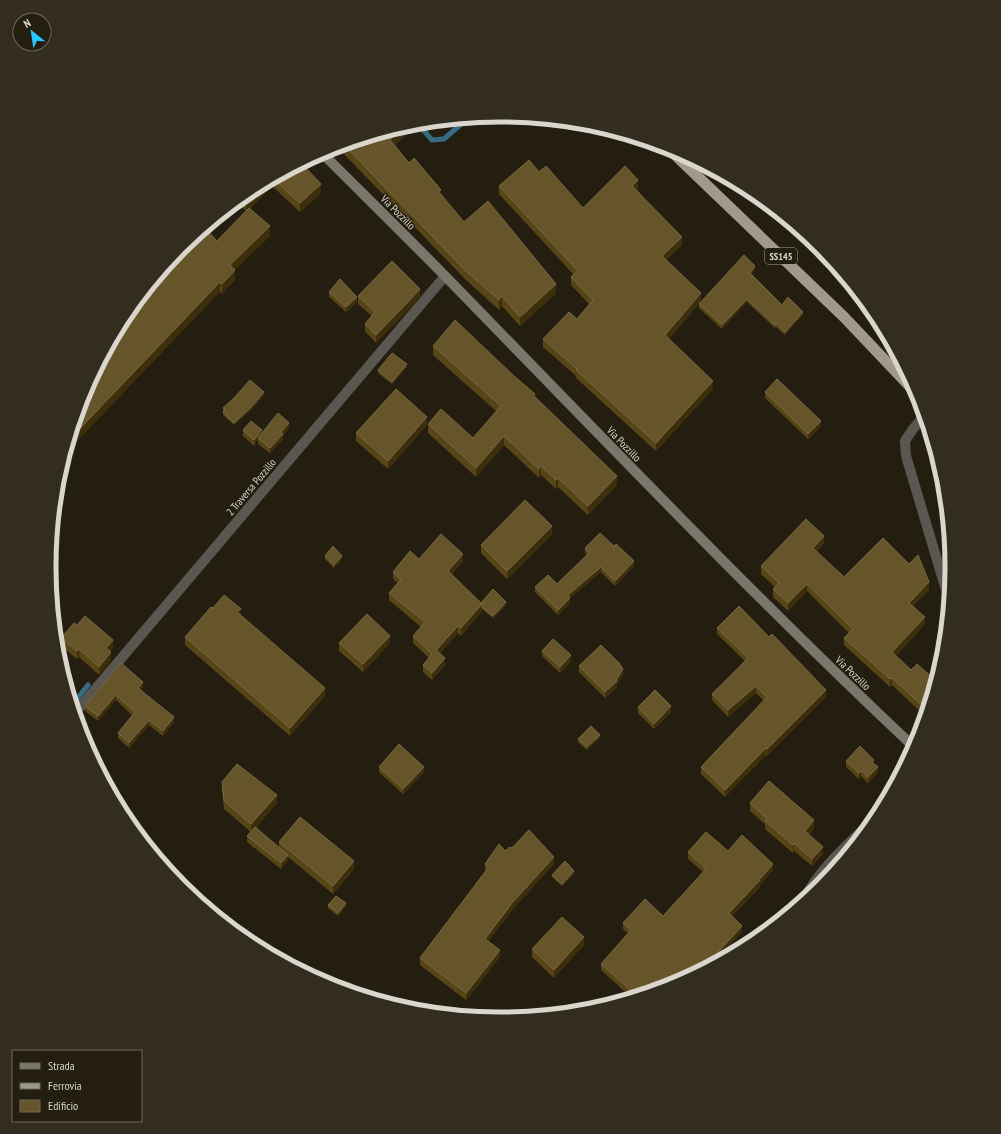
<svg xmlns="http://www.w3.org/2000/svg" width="1001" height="1134" viewBox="0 0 1001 1134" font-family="'PT Sans Narrow',sans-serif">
  <rect width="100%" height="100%" fill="#241e10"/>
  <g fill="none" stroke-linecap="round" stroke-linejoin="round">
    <path stroke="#366d84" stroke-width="5" d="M 418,124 L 432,140 L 444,139 L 467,119
      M 73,704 L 88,685"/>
    <path stroke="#5a5650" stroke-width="10" d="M 924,416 L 913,429 L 905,441 L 906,456 L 949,600
      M 75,713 L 445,276
      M 804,899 C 820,867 851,842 876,817"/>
    <path stroke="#7b766b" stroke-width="10" d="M 322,153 C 364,195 406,236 447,278 C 601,436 753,596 914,747"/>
    <path stroke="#a19a8a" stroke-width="11" d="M 668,148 L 844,317 L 918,395"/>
    <path stroke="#9c978d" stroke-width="3" stroke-dasharray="7 7" stroke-linecap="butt" d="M 749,190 L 857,293"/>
  </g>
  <path fill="#584517" d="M 411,125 L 411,129 L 395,145 L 409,163 L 441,194 L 464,222 L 556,293 L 520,326 L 502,306 L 499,310 L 466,280 L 337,147 Z
    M 302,164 L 321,193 L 300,212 L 272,186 L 250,208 L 270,236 L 234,270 L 235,280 L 222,294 L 220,292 L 217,241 L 246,211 L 237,202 L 250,191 Z
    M 539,172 L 583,208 L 638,189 L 637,190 L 682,245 L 666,260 L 701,301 L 669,339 L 713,389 L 656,451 L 576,378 L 576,376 L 543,347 L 543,339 L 577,319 L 589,304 L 571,285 L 571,277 L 574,275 L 499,194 L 499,186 Z
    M 755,270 L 751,274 L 782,305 L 803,315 L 785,335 L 776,327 L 775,328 L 747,302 L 722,329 L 699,308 L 699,304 Z
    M 329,292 L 357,302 L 346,312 L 329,297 Z
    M 358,296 L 420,296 L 405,313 L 376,343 L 365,331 L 365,324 L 372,316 L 358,304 Z
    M 433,346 L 535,397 L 617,485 L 588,515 L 558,487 L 556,489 L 541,475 L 539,478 L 504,445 L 476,477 L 428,433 L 428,424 L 473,438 L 496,411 L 433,355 Z
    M 407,367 L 392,384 L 378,373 L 378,370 Z
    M 765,392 L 821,426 L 808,439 L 765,398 Z
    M 264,395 L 251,410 L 234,425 L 223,415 L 223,408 Z
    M 427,425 L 388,469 L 356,441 L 356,433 Z
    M 289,428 L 283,436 L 283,439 L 270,453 L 258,444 L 258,440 L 254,446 L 243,436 L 243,430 L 262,434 Z
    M 552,534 L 507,579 L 481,553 L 481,545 Z
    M 824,543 L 816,552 L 844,577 L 929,590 L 913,606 L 925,624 L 896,656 L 911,670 L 936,681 L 925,716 L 892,685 L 890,687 L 844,645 L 844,638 L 849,633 L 807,591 L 788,611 L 773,597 L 773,589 L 775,587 L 761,574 L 761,566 Z
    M 585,548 L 634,566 L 615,586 L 601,572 L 570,598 L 570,603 L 558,615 L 535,592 L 535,587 L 557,584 L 587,555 L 585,553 Z
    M 325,556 L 342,559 L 334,568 L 325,559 Z
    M 419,559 L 463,561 L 452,574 L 481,603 L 506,605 L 493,618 L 482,609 L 482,611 L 461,636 L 458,633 L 440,653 L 445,665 L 432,680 L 423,672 L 423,665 L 429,658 L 413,643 L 413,636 L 421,627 L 389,600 L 389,593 L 397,583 L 393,579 L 393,572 Z
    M 213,608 L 241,615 L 325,696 L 290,736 L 185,645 L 185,637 Z
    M 77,625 L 113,648 L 110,651 L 111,660 L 99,675 L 79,657 L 77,659 L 61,646 L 61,638 Z
    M 717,628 L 769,637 L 826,697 L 767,756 L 766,755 L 725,797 L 701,774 L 701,767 L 764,701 L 756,693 L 728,717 L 712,700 L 712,694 L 745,661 L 717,634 Z
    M 339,643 L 390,643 L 363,672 L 339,651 Z
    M 542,651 L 571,661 L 560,673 L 542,656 Z
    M 121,663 L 143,687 L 141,690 L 174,722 L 163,736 L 149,725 L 129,748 L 118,738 L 118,733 L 132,715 L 116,700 L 98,721 L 85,711 L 85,706 Z
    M 579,666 L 623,674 L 617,684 L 617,687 L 605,698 L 579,672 Z
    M 638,707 L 671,712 L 654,729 L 638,713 Z
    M 600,738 L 587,750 L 578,742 L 578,739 Z
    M 846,761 L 874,764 L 878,772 L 868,783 L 861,776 L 859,779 L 846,767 Z
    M 379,767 L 424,772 L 403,794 L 379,772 Z
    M 222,782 L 277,803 L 256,827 L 279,847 L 279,842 L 354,869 L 333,894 L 288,857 L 288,860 L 281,869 L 247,842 L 247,836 L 251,832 L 224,809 L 222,790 Z
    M 750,803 L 814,828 L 809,835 L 823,854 L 812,866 L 794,851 L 793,853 L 765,829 L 765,824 L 750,811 Z
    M 512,848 L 554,864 L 512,910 L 488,941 L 500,957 L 466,1000 L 420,965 L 420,958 L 485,871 L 485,864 L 505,851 Z
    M 728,851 L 773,870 L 760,885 L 760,887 L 732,916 L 742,932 L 673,984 L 631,997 L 601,970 L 601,964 L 628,933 L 623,929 L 623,923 L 663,916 L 703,872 L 688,859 L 688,852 Z
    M 574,874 L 562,886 L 552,877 L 552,875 Z
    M 328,905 L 346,906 L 338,916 L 328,908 Z
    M 584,945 L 554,978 L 532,957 L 532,949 Z"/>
  <path fill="#3d2f0c" d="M 411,125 L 411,129 L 390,149 L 390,140 L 404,127 Z
    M 272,180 L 272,186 L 246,211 L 246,202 L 267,183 Z
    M 638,180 L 638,189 L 632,194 L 632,186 Z
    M 321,184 L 321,193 L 300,212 L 300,203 Z
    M 270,226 L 270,236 L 230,275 L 230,265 Z
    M 682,237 L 682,245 L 662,264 L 662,256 Z
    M 755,266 L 755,270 L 750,276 L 750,273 Z
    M 235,270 L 235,280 L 222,294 L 222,284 Z
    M 220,282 L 220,292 L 65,454 L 70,439 Z
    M 556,284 L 556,293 L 520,326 L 520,317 Z
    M 420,289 L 420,296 L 405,313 L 376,343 L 376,335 Z
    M 701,293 L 701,301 L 665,344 L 665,335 Z
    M 502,296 L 502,306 L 499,310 L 499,300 Z
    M 357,297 L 357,302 L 346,312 L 346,307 Z
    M 747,299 L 747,302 L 722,329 L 722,325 Z
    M 803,312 L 803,315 L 785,335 L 785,332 Z
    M 407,364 L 407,367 L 392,384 L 392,382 Z
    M 713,381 L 713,389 L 656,451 L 656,443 Z
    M 264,392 L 264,395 L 251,410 L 234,425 L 234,423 Z
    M 427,417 L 427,425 L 388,469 L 388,461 Z
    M 821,421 L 821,426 L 808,439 L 808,434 Z
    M 289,423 L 289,428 L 283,436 L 283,439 L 270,453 L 270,448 L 281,432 Z
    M 262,430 L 262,435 L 258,438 L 258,440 L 254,446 L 254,440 Z
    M 504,436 L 504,445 L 476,477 L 476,468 Z
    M 541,466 L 541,475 L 539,478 L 539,469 Z
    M 617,476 L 617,485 L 588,515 L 588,506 Z
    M 558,478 L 558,487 L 556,489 L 556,480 Z
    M 552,526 L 552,534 L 507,579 L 507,571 Z
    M 824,536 L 824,543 L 813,556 L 813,548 Z
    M 463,554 L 463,561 L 448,578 L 448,571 Z
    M 342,556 L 342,559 L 334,568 L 334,565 Z
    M 634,561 L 634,566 L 615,586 L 615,581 Z
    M 601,567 L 601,572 L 570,598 L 570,603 L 558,615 L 558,610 L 568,595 Z
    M 929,582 L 929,590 L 909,610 L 909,603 Z
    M 807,584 L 807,591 L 788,611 L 788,603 Z
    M 506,602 L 506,605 L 493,618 L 493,616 Z
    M 482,604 L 482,611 L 461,636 L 461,628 Z
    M 241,609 L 241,617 L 237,612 Z
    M 925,617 L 925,624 L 892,660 L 892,652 Z
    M 458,626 L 458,633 L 436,657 L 436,650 Z
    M 390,636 L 390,643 L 363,672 L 363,664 Z
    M 113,640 L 113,648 L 106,656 L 106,648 Z
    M 79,649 L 79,657 L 77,659 L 77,651 Z
    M 111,652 L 111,660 L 99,675 L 99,667 Z
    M 571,655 L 571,661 L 560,673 L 560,667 Z
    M 445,658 L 445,665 L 432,680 L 432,673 Z
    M 623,669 L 623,674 L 617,684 L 617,687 L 605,698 L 605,692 L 616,680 Z
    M 892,678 L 892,685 L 890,687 L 890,679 Z
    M 143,682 L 143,687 L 138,693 L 138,688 Z
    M 756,686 L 756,693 L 728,717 L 728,710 Z
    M 325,688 L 325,696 L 290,736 L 290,728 Z
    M 826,690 L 826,697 L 767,756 L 767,749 Z
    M 116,695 L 116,700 L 98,721 L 98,716 Z
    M 928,705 L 925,715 L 925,708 Z
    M 671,706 L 671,712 L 654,729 L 654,724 Z
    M 174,717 L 174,722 L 163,736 L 163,731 Z
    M 149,720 L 149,725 L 129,748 L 129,743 Z
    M 600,735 L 600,738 L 587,750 L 587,747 Z
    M 766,748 L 766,755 L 725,797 L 725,790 Z
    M 424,767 L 424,772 L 403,794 L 403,789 Z
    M 878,767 L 878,772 L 868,783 L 868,777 Z
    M 861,771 L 861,776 L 859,779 L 859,773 Z
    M 277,795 L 277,803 L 251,832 L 251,824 Z
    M 814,820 L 814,828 L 805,839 L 805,831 Z
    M 794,843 L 794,851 L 793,853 L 793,845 Z
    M 823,847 L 823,854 L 812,866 L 812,859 Z
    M 288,855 L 288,860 L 281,869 L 281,863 Z
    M 554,857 L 554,864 L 512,910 L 485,946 L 485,939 L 512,903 Z
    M 354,861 L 354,869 L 333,894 L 333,886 Z
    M 773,864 L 773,870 L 760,885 L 760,887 L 729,920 L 729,913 Z
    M 574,871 L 574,874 L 562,886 L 562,884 Z
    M 346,903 L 346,906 L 338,916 L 338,913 Z
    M 742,926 L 742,932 L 715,962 L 710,964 L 710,961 Z
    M 584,937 L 584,945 L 554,978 L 554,970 Z
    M 500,950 L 500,957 L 466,1000 L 466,993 Z"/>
  <path fill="#66552a" stroke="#786944" d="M 404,127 L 390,140 L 409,163 L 414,158 L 441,190 L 439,192 L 464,222 L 488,201 L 556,284 L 520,317 L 502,296 L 499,300 L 466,271 L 344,145 Z
    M 529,160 L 539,172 L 546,166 L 583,208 L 625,166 L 638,180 L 632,186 L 682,237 L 662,256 L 701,293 L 665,335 L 713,381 L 656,443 L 576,370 L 577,369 L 543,339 L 569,312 L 577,319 L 593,300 L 571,277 L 578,271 L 499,186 Z
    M 302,164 L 321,184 L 300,203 L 273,179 Z
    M 267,183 L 246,202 L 242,198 L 250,191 Z
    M 249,208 L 270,226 L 230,265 L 235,270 L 222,284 L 220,282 L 70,439 L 83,394 L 125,316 L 181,248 L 205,228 L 217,241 Z
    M 744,255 L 755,266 L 750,273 L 782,305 L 788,297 L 803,312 L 785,332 L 776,323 L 775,325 L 747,299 L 722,325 L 699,304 Z
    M 392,261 L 420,289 L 405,305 L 376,335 L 365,324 L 375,312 L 358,296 Z
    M 340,279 L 357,297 L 346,307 L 329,292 Z
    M 455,320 L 514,376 L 535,394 L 534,396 L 617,476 L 588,506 L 558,478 L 556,480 L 541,466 L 539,469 L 504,436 L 476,468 L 428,424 L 441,409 L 473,438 L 501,406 L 433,346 Z
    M 392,353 L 407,364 L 392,382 L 378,370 Z
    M 777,379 L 821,421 L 808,434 L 765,392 Z
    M 250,380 L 264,392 L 251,407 L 234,423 L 223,412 L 225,410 L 223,408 L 234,398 Z
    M 396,389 L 427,417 L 388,461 L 356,433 Z
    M 278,413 L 289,423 L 281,432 L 283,434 L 270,448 L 258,438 Z
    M 251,421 L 262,430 L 254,440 L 243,430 Z
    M 525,500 L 552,526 L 507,571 L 481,545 Z
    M 806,519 L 824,536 L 813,548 L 844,577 L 883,538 L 909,564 L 918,555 L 929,582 L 909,603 L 925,617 L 892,652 L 911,670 L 917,664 L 936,681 L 928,705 L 925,708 L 892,678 L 890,679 L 844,638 L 853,629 L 807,584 L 788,603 L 773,589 L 779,583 L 761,566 Z
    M 600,533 L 614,546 L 616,544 L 634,561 L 615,581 L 601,567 L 568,595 L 570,598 L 558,610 L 535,587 L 548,575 L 557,584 L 589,553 L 585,548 Z
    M 441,534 L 463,554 L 448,571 L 482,604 L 461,628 L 458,626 L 436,650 L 445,658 L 432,673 L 423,665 L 432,654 L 413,636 L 425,622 L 389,593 L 401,580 L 393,572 L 410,551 L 419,559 Z
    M 333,546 L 342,556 L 334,565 L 325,556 Z
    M 493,589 L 506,602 L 493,616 L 482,607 L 482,604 L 481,603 Z
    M 224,595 L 241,609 L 237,612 L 325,688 L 290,728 L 185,637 L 211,607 L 213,608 Z
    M 739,606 L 769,637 L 772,634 L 826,690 L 767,749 L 766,748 L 725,790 L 701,767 L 767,697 L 756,686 L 728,710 L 712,694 L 748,658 L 717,628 Z
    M 367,614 L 390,636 L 363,664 L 339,643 Z
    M 85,616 L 113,640 L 106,648 L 111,652 L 99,667 L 79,649 L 77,651 L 61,638 L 74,623 L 77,625 Z
    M 553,639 L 571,655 L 560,667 L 542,651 Z
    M 601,645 L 619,663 L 623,669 L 616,680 L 617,681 L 605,692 L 579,666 Z
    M 121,663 L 143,682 L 138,688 L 174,717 L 163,731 L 149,720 L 129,743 L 118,733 L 135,712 L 116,695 L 98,716 L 85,706 Z
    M 655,690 L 671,706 L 654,724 L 638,707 Z
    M 591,726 L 600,735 L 587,747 L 578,739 Z
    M 399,744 L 424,767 L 403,789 L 379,767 Z
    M 860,746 L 874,760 L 872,762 L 878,767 L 868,777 L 861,771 L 859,773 L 846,761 Z
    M 237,764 L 277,795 L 251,824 L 224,801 L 222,782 Z
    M 769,781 L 814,820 L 805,831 L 823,847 L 812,859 L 794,843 L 793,845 L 765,821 L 767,819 L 750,803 Z
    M 300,817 L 354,861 L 333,886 L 279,842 Z
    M 255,827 L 288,855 L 281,863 L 247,836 Z
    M 529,830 L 554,857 L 512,903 L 485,939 L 500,950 L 466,993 L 420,958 L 489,867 L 485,864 L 499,844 L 505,851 L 510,847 L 512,848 Z
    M 706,832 L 728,851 L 742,835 L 773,864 L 759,880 L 760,880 L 729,913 L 742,926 L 710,961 L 712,963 L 711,964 L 673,984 L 636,995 L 601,964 L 631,930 L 623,923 L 645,899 L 663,916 L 706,869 L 688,852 Z
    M 565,861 L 574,871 L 562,884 L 552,875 Z
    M 336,896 L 346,903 L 338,913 L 328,905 Z
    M 562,917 L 584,937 L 554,970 L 532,949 Z"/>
  <g text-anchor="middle" stroke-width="3" stroke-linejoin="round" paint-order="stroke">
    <rect fill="#241e10" stroke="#a39f94" stroke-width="1" x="765" y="248" width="32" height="16" rx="3"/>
    <g font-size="10" font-weight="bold" fill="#dad6cd">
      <text x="781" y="260">SS145</text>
    </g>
    <g font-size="11" fill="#dad6cd" stroke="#241e10">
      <text transform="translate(398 212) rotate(45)" y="4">Via Pozzillo</text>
      <text transform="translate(624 444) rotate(46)" y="4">Via Pozzillo</text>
      <text transform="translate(251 487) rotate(-50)" y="4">2 Traversa Pozzillo</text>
      <text transform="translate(853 673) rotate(44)" y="4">Via Pozzillo</text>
    </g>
  </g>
  <path d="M0 0H1001V1134H0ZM500 122H501A444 444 0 0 1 945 566V568A444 444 0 0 1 501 1012H500A444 444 0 0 1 56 568V566A444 444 0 0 1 500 122Z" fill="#332d1f" fill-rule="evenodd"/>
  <path fill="none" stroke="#dad6cd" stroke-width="5" d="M500 122H501A444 444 0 0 1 945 566V568A444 444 0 0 1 501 1012H500A444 444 0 0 1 56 568V566A444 444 0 0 1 500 122Z"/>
  <rect x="12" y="1050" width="130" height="72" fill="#241e10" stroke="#6d685c"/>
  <rect x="20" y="1063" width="20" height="6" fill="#7b766b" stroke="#6d685c"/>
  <text x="48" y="1070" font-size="12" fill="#dad6cd">Strada</text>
  <rect x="20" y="1083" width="20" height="6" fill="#9c978d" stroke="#6d685c"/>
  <text x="48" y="1090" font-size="12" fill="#dad6cd">Ferrovia</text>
  <rect x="20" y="1100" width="20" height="12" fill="#66552a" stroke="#6d685c"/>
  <text x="48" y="1110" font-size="12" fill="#dad6cd">Edificio</text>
  <g transform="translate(32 32) rotate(330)"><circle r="19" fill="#241e10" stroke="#6d685c"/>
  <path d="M0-3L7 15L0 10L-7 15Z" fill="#27c8ff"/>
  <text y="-6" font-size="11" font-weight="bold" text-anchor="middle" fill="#dad6cd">N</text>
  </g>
</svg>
